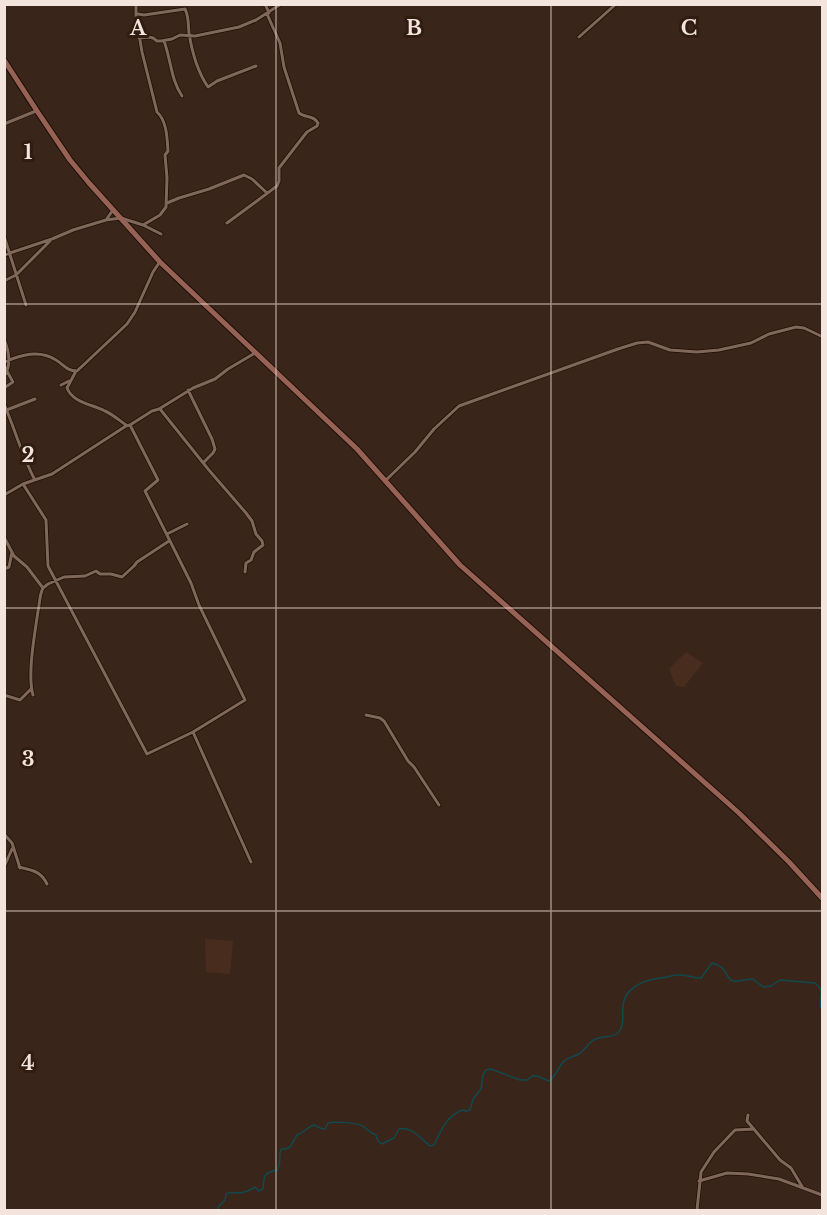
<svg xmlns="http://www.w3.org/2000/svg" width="827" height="1215" viewBox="0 0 827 1215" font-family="'Libre Baskerville',serif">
  <rect width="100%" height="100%" fill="#3a251a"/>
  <path fill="#482d1e" d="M 686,652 L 703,663 L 684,687 L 676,686 L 669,669 Z
    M 205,939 L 233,941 L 230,974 L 206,972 Z"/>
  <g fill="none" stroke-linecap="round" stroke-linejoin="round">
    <path stroke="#104a4e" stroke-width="1.5" d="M 219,1210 L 218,1207 L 225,1200 L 226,1194 C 231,1191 233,1193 239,1193 C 245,1193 250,1190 255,1187 L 259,1191 L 263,1189 C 264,1176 263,1173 277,1170 C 282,1163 278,1156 281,1149 L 286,1149 L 290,1147 L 297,1135 C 304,1133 307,1127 314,1125 L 320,1128 L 325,1129 L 328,1123 C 334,1121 359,1123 363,1126 C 368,1130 370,1133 376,1135 L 378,1141 L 382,1144 L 394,1138 L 399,1129 C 412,1126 421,1139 430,1146 L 434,1145 C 441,1130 446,1117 462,1110 L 466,1111 L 470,1110 L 473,1099 L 481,1089 L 483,1075 L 486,1070 L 491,1069 L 520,1080 L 527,1080 L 532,1076 L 537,1076 L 549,1081 C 556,1076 558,1068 563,1062 C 568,1057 573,1057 579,1054 C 585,1050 587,1045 592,1041 C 599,1035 610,1039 618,1033 C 625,1025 622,1016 623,1006 C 624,988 644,980 660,978 C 666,978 672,975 678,975 C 686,974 693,978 701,978 L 712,963 C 729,967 725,979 733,981 C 739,982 747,979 753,979 L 763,987 L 771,986 L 780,980 L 815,983 C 827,993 818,997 821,1008 L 822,1009"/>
    <g stroke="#200e05" stroke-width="4.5">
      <path id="minor" d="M 265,4 L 269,13
        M 138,14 L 144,15 L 185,9 C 189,17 188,24 189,33 C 192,52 197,71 208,87 L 217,81 L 256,66
        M 579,37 L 616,4
        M 139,38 L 149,37 L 153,38 L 157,41 L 161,41 L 172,39 L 180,35 L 195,36 L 239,27 L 256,20 L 281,4
        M 164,41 C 171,60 171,80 182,96
        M 4,124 L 36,111
        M 167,203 L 179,198 L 209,189 L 244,175 L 252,179 L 267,193
        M 106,220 L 113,210
        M 227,223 L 277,186 L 279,181 L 279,168 L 303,137 L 307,132 L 317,126 L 318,123 C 314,115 305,118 299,113 L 284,67 L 280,43 L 267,14
        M 143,225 L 161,234
        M 4,236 L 26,305
        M 4,255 L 52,239 L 73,230 L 106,220 L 121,218 L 143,225 L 160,215 L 166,207 L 167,178 L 165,155 L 168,151 C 167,138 167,121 157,112 L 142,52 L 136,16 L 136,4
        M 4,281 L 16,275 L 50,241
        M 4,339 C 9,351 12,365 4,376
        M 4,362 C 21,355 39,349 56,360 C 64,365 67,371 77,371 L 127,324 L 135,312 L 153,272 L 159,263
        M 4,366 L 13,382 L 4,388
        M 76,371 L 67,388 C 73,403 92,404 105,411 C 112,414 119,420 126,425
        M 61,385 L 69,381
        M 188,390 L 212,439 L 215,449 L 213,453 L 203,463
        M 4,404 C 15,429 22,456 35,480
        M 160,409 L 208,469 L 246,513 L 252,521 L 256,534 L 262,541 L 263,545 L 254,552 L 251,560 L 246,563 L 245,572
        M 4,411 L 35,399
        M 130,425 L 158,480 L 145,491 L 191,583 L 199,605 L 245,700 L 193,732
        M 385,481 L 415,452 L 434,429 L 459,406 L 618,349 L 637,343 L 648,342 L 670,350 L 697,352 L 719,350 L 751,343 L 769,334 L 796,327 L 804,328 L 821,336
        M 23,484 L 46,520 L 48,566 L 147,754 L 193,732 L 251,862
        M 4,495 L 23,484 L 52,474 L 126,426 L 130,425 L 152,411 L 159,409 L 193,388 L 215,379 L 228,369 L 255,353
        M 167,534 L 187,524
        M 4,537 L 14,556 L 27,567 L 43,588 C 39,596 40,603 38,611 C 35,633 27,674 33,695
        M 4,569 L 9,567 L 12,552
        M 43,588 L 48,584 L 64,577 L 85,576 L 96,571 L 100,574 L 111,574 L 122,577 L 134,566 L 137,562 L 169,541
        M 4,695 L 20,700 L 31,689
        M 366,715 L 380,718 L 384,721 L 408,761 L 414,767 L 439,805
        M 4,834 L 12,843 L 20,868
        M 4,867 L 12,849
        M 19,867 C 32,870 41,871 47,884
        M 748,1115 L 747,1121 L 780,1160 L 791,1168 L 803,1188
        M 699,1181 L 727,1173 L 748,1174 L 779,1179 L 822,1195
        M 697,1210 L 701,1172 L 714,1152 L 735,1130 L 754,1129"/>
    </g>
    <g stroke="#200e05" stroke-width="7">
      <path id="secondary" d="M 4,60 L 37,111 L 70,160 L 89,183 L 160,262 L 357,449 L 460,565 L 739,813 L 789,862 L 822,898"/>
    </g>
    <use href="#minor" stroke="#7f675a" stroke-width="3"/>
    <use href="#secondary" stroke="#966256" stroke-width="5"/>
  </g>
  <path fill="none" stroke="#f3e5de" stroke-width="1.5" stroke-opacity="0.55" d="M 276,4 L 276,1210M 551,4 L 551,1210M 4,304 L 822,304M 4,608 L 822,608M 4,911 L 822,911"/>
  <g font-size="20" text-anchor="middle" font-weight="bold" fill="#f3e5de" stroke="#301c11" stroke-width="6" stroke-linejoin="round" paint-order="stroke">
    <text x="138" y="35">A</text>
    <text x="414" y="35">B</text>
    <text x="689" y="35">C</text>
    <text x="28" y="159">1</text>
    <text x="28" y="462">2</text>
    <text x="28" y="766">3</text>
    <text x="28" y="1070">4</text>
  </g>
  <rect width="827" height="1215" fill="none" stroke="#f3e5de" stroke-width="12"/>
</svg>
